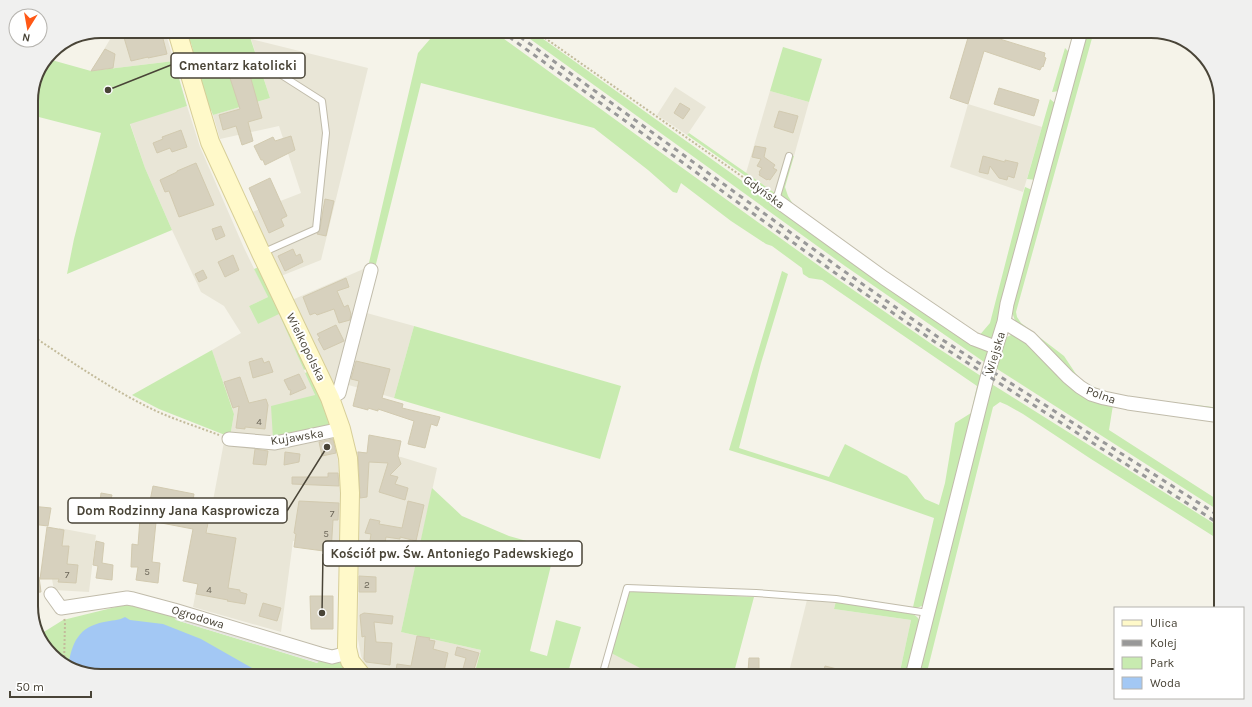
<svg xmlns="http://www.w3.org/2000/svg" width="1252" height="707" viewBox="0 0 1252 707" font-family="Karla,sans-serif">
  <rect width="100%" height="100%" fill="#f5f3e9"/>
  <path fill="#e9e6d7" d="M 115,31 L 165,31 L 174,61 L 91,71 Z
    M 251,39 L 368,68 L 321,260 L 281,276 L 271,252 L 313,227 L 268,247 L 252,212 L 301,193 L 279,126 L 220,139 L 213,115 L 270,98 Z
    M 675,87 L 706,107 L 687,135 L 657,115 Z
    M 770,91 L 809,102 L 794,156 L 787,154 L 775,193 L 746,173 Z
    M 968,104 L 1042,127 L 1023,192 L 950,167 Z
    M 187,106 L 200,147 L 244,248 L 268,297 L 249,306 L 258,324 L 279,313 L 315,395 L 273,439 L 230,437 L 234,414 L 212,350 L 241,333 L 224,306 L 201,292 L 172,230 L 145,168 L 130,123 Z
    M 368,267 L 334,388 L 292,300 Z
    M 363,312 L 414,326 L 394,398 L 345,384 Z
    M 333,437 L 337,453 L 339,471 L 341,500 L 340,545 L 293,541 L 281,632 L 193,607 L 224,442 L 279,447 L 306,444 Z
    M 354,451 L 401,457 L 437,468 L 401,632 L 481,650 L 476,668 L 503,676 L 375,676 L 364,664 L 361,656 L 358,639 L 359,533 L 357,472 Z
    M 59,528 L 96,535 L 89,592 L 54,590 L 52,579 Z
    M 807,600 L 836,601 L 834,609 L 911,620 L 899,676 L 788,676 Z
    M 611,653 L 641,668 L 638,676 L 604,676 Z"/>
  <path fill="#c8ebb0" d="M 183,31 L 187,31 L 189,38 L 213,31 L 248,31 L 270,98 L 213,115 L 211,110 L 207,110 L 190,53 L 193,50 L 191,43 L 187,43 Z
    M 437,31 L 493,31 L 649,144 L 836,278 L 933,345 L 984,378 L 924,605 L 917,608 L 913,607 L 934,518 L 828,481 L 729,450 L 782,271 L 788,274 L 761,363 L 739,448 L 829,477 L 845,444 L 907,476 L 925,499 L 939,505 L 945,483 L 955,423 L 971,413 L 977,386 L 822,280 L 809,278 L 803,274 L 802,268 L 772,246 L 766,244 L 731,221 L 681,183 L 677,193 L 673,192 L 648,170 L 594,128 L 421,83 L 376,264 L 368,267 L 418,53 Z
    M 519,31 L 532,31 L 850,258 L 989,352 L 987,364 L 845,266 Z
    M 1087,31 L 1094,31 L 1016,312 L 1017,317 L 1021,323 L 1064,356 L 1076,374 L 1084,382 L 1094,387 L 1106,392 L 1128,397 L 1221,408 L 1221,410 C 1202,407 1182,405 1163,403 C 1138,400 1102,398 1081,383 C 1065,371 1054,355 1039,342 C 1027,332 1009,324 1013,305 Z
    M 783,47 L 822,59 L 809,102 L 770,91 Z
    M 1065,48 L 1070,53 L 1060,91 L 1052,92 Z
    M 48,59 L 91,71 L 174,61 L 187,106 L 130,124 L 145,168 L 172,230 L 67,274 L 74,239 L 101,133 L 31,115 L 31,97 Z
    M 1050,99 L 1056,104 L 1036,180 L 1027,179 Z
    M 689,133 L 775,193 L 774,196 L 687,135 Z
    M 791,156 L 794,156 L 785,187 L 788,196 L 799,214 L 779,198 Z
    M 1025,187 L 1032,190 L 994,335 L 991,339 L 978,337 L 990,323 Z
    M 259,267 L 307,368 L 304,370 L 279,314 L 258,324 L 249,306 L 268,297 L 254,269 Z
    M 414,326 L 621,386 L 600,459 L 394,398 Z
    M 1011,335 L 1016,335 L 1113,405 L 1109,430 L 1221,502 L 1221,512 L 994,367 L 1005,338 Z
    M 212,350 L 234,414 L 230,437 L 159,409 L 132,395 Z
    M 309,371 L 321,395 L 332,427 L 273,439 L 271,406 L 315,395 L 305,373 Z
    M 990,383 L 1221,528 L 1221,541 L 1091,459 L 1023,414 L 1007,405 L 1000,402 L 993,407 L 926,676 L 917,676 Z
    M 432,488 L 462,516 L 509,536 L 555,549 L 530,651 L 547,656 L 556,620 L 581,627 L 567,676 L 503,676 L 476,668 L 481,650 L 401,632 Z
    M 629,590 L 754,597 L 733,676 L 638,676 L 640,668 L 611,653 Z
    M 836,601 L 909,613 C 916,615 918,617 921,623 L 908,676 L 899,676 L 911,620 L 834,609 Z
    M 128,604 L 172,614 L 176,620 L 317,663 L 319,657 L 341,663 L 354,676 L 101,676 L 66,667 L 43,645 L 39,635 L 63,620 Z"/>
  <path fill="#e6e5e1" d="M 172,614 L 320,654 L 318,663 L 176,620 Z"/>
  <path fill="#a3c8f4" d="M 125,617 L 130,620 L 163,624 L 201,639 L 266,676 L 101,676 L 68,667 C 72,643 78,627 104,622 C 112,620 118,621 125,617 Z"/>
  <path fill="#d7d1be" stroke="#d2cab0" d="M 122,31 L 161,31 L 167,54 L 148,58 L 148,57 L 131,61 Z
    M 970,31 L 974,31 L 1045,53 L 1044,57 L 1046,58 L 1043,67 L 1042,66 L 1040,70 L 984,51 L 968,104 L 950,98 Z
    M 105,49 L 115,54 L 113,68 L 91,71 Z
    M 249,72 L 262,118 L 248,122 L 253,141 L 242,145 L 236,126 L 223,130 L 219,115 L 240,109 L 230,78 Z
    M 999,88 L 1039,100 L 1034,116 L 994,104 Z
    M 680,103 L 690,109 L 683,119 L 674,113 Z
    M 779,111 L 798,116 L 793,133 L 774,127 Z
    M 181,130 L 187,147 L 172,152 L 170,148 L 157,153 L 153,143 L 163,139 L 162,137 Z
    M 291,136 L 295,150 L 265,165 L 263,160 L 261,160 L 254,146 L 273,137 L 275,141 Z
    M 755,146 L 766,148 L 764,157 L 775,165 L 773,168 L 777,170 L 770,180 L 768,179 L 767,180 L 759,175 L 760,173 L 759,172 L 762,168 L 757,166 L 761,159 L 752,157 Z
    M 983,156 L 1005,162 L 1005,160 L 1018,163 L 1014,178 L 1008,176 L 1007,180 L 999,178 L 990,166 L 988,174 L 979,172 Z
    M 196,163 L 214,205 L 179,217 L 169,191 L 165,192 L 160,180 L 177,172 L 177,171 Z
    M 270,178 L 287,216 L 281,219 L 284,226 L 269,233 L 249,188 Z
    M 325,199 L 334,201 L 326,236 L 317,234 L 320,229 L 323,210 Z
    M 221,226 L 225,236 L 216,240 L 212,229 Z
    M 293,249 L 296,256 L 300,254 L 303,262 L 285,271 L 278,256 Z
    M 233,255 L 239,270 L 225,277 L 218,262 Z
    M 203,270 L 207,278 L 199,282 L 195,274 Z
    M 346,278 L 349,287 L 337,291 L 344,307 L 348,305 L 351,314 L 350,320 L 339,323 L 334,309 L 317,315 L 315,313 L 310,315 L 303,297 Z
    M 336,325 L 344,341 L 324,350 L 318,339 L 320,338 L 317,334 Z
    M 262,358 L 264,363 L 269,361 L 273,372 L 253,378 L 249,362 Z
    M 356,361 L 390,369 L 382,398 L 403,404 L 402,408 L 440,417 L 437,426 L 431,424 L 425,448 L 408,444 L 414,421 L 378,409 L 378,411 L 368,408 L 368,410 L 353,406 L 359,381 L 351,379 Z
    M 299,374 L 306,388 L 290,395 L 291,390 L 289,390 L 284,380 Z
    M 240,377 L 249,403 L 266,399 L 268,405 L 265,429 L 245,427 L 245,429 L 236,428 L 239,406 L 233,408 L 224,382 Z
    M 369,435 L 401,441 L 398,456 L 401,464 L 390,475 L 398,477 L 395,484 L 408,488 L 405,500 L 379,492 L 388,463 L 369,462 L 367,497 L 360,498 L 358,452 L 367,453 Z
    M 333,439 L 336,453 L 322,456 L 319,442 Z
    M 255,449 L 268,451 L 266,465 L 253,464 Z
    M 285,452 L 300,454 L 299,462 L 284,465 Z
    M 328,473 L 338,473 L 339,486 L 292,484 L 292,477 L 328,477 Z
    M 153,486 L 194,494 L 192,508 L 207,511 L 207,514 L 210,514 L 206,533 L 236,538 L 228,588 L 240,590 L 240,592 L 247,594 L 245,604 L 227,601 L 228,600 L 196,594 L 198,584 L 183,581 L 193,529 L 156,522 L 152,562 L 160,563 L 158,583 L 136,580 L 138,567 L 131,567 L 132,544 L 138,545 L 140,519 L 143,500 L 150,501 Z
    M 101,493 L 112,495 L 110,503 L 100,501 Z
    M 299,501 L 339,503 L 338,520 L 333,520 L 331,552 L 294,547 L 296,534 L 294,533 Z
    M 408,501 L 424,505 L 416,541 L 400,537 L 400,539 L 386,537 L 383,554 L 387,555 L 385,563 L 367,561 L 371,534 L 365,533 L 370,519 L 380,521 L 379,524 L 402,528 Z
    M 31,506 L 51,508 L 48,526 L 31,524 Z
    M 47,527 L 64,530 L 62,546 L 69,546 L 67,564 L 78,565 L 76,583 L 58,582 L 59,579 L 40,579 Z
    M 96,541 L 104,543 L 102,563 L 113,565 L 112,580 L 96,578 L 98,566 L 93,565 Z
    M 359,576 L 376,577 L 376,592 L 359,592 Z
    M 39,577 L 41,592 L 31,593 L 31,578 Z
    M 310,596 L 333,596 L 333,629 L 311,629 Z
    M 263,603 L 281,608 L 277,621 L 259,616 Z
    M 364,613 L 393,616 L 392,624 L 374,622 L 376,642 L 392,643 L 390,665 L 366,662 L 364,659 L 365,636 L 362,637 L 360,615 Z
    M 417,636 L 430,638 L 429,640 L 435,641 L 433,649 L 448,653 L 443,676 L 395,676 L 397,664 L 411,666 Z
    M 457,647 L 479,653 L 472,676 L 461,676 L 466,658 L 455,655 Z
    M 749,658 L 759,658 L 759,672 L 748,672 Z
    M 825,666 L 853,673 L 852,676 L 822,676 Z"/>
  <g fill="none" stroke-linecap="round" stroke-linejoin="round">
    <g stroke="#c1bcab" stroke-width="8">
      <path id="lane" d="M 776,200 L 789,156
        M 262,253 L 316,229 L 326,133 L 322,101 L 275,71
        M 602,676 L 627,588 L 756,593 L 836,599 L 928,613"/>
    </g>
    <g stroke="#c1bcab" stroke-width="15">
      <path id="street" d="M 776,200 L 884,278 L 974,339 L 995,347
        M 1004,322 L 1030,338 L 1068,377 L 1080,387 L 1091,394 L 1104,398 L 1128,403 L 1221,416
        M 330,398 L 339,393 L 371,270
        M 229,439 L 275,443 L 341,429
        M 51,594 L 61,608 L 127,598 L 133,599 L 174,610 L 320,654 L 332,657 L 348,653
        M 912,676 L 989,370 L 1004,322 L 1007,304 L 1081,31"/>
    </g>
    <g stroke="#d7ce97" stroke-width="20">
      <path id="secondary" d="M 177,31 L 210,142 L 261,253 L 330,398 L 341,429 L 348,458 L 350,493 L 347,648 L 350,661 L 362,676"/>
    </g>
    <path stroke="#c3bb9b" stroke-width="2" stroke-dasharray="2 2" stroke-linecap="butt" d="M 535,31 L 767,194
      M 31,335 C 72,362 112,390 156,411 C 176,420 198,427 219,435
      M 64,665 L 65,622 L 64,618"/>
    <use href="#lane" stroke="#fff" stroke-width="6"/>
    <use href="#street" stroke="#fff" stroke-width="13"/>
    <use href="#secondary" stroke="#fff9c9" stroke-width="18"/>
    <path stroke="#989898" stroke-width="3" stroke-dasharray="5 5" stroke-linecap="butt" d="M 501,31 L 838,275 L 935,342 L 1221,525
      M 512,31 L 841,269 L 938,337 L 1221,517"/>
  </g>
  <g text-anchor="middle" stroke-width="4" stroke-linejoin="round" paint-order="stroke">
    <g font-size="10" fill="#6c6759">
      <text x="259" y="425">4</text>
      <text x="332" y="517">7</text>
      <text x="326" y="537">5</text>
      <text x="147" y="575">5</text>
      <text x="67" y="578">7</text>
      <text x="367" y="588">2</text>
      <text x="209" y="593">4</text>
    </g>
    <g font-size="12" fill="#494437" stroke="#fff">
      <text transform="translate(764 192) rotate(36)" y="4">Gdyńska</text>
      <text transform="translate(306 347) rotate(64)" y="4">Wielkopolska</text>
      <text transform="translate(995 353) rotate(-73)" y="4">Wiejska</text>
      <text transform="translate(1101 395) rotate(20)" y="4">Polna</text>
      <text transform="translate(297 437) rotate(-9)" y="4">Kujawska</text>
      <text transform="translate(198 617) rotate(17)" y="4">Ogrodowa</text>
    </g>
  </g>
  <path d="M0 0H1252V707H0ZM101 38H1151A63 63 0 0 1 1214 101V606A63 63 0 0 1 1151 669H101A63 63 0 0 1 38 606V101A63 63 0 0 1 101 38Z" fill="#f0f0ef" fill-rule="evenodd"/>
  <path fill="none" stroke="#494437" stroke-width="2" d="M101 38H1151A63 63 0 0 1 1214 101V606A63 63 0 0 1 1151 669H101A63 63 0 0 1 38 606V101A63 63 0 0 1 101 38Z"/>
  <path fill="none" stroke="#494437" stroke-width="1.5" d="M108 90L171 65M327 447L287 511M322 613L323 554"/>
  <g fill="#494437" stroke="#fff" stroke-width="1.5">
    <circle cx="108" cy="90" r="4"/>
    <circle cx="327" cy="447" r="4"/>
    <circle cx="322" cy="613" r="4"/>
  </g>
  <g fill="#fff" stroke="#494437" stroke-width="1.5">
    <rect x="171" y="53" width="134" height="25" rx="4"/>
    <rect x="68" y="498" width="219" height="25" rx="4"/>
    <rect x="323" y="541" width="259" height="25" rx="4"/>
  </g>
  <g font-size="13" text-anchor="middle" font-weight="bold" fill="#494437">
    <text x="238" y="70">Cmentarz katolicki</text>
    <text x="178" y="515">Dom Rodzinny Jana Kasprowicza</text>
    <text x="452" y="558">Kościół pw. Św. Antoniego Padewskiego</text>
  </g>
  <rect x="1114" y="607" width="130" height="92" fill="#ffffff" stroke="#b6b4af"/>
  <rect x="1122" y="620" width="20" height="6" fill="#fff9c9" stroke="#b6b4af"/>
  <text x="1150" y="627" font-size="12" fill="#494437">Ulica</text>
  <rect x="1122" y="640" width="20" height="6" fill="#989898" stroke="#b6b4af"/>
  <text x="1150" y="647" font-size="12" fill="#494437">Kolej</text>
  <rect x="1122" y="657" width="20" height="12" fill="#c8ebb0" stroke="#b6b4af"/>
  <text x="1150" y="667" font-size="12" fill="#494437">Park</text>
  <rect x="1122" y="677" width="20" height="12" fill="#a3c8f4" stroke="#b6b4af"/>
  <text x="1150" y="687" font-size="12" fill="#494437">Woda</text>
  <g transform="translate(28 28) rotate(191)"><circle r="19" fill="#ffffff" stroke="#b6b4af"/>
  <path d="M0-3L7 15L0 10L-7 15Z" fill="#ff5816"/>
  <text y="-6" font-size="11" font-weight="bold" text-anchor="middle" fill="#494437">N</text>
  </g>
  <path d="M10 691v6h81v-6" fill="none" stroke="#494437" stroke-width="2"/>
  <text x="16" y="691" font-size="12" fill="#494437" stroke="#ffffff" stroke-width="3" paint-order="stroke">50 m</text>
</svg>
